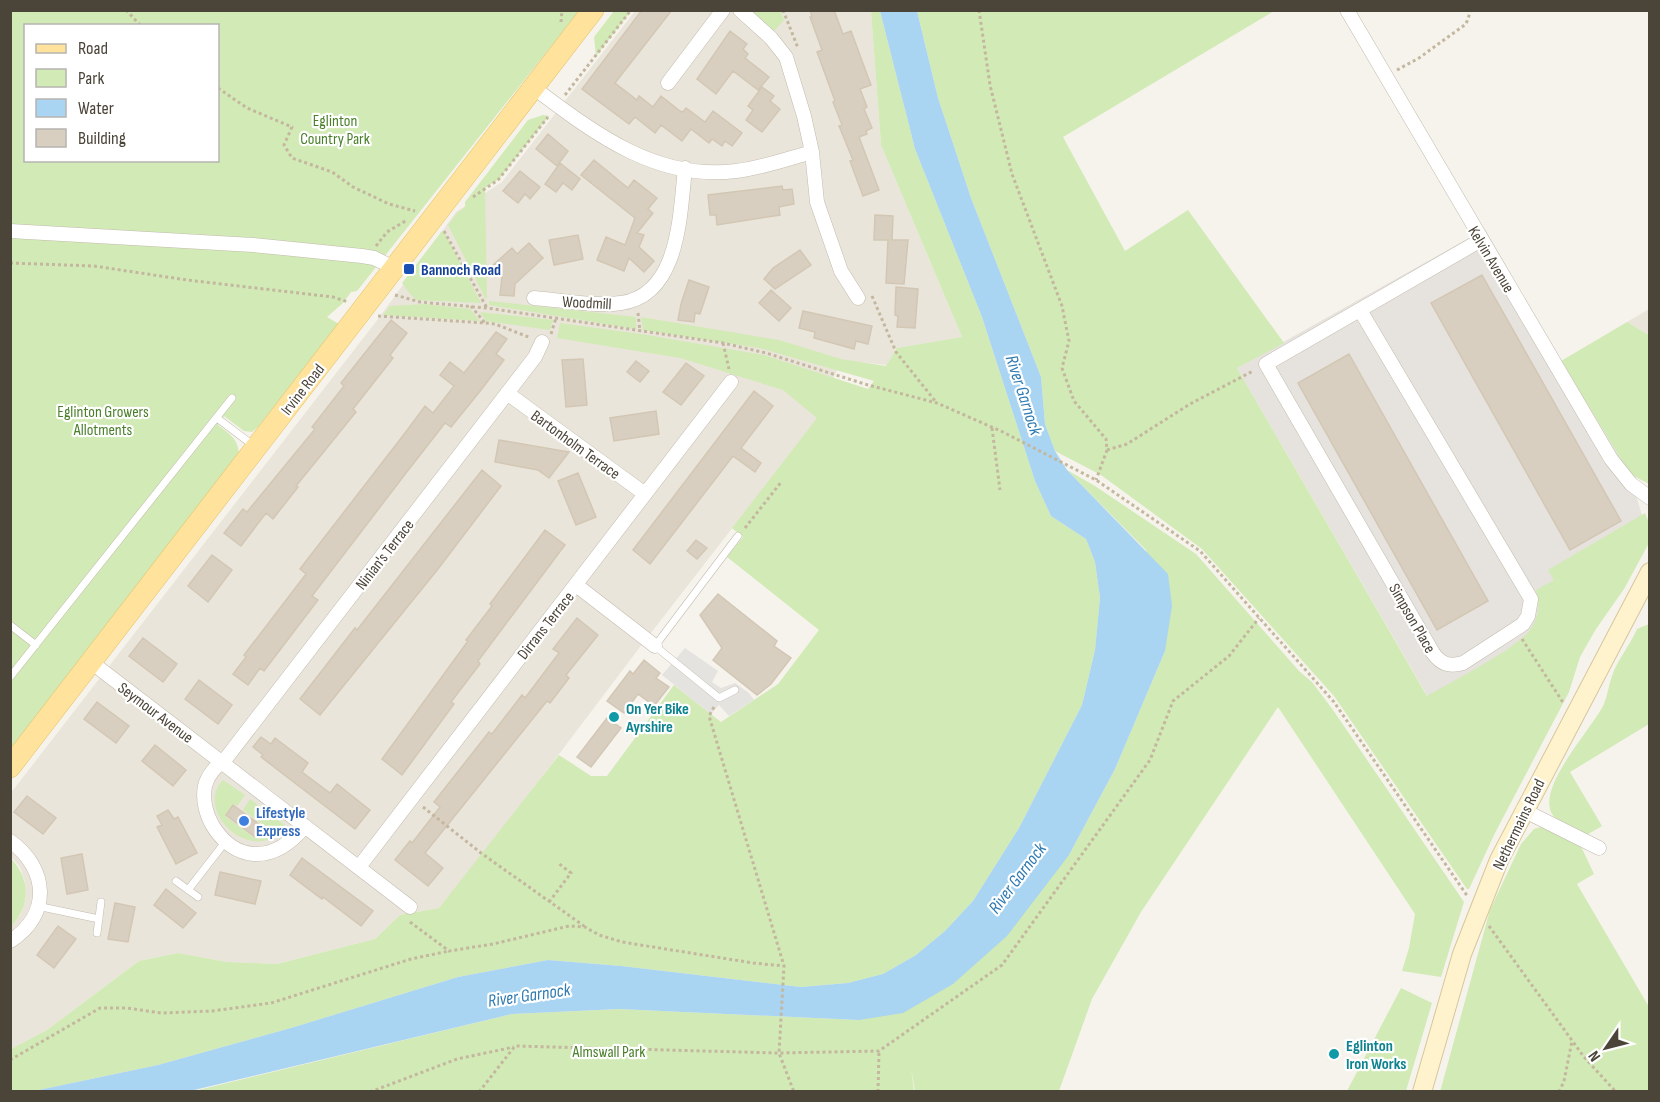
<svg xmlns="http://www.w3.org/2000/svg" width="1660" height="1102" viewBox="0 0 1660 1102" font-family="'Sofia Sans Condensed',sans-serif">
  <rect width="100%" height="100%" fill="#f6f3ec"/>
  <path fill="#eae5da" d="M 635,11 L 871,11 L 881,145 L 962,337 L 898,348 L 887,365 L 841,360 L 817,419 L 640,647 L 485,852 L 439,908 L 400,915 L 375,939 L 277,964 L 227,962 L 178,953 L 139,961 L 47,1030 L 11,1049 L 11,927 L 21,914 L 26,898 L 25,882 L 20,867 L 11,857 L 10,794 L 378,319 L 456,212 L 502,182 Z
    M 1649,309 L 1649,335 L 1627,322 Z"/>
  <path fill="#e6e2dd" d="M 1485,229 L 1561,361 L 1630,474 L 1643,519 L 1596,601 L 1431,702 L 1237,368 Z"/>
  <path fill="#d2eab5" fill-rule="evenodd" d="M 11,11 L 579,11 L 357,291 L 351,292 L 343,303 L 327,317 L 339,324 L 258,427 L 252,432 L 244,431 L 224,416 L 218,425 C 230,434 238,439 239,454 L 11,750 ZM 26,26 L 218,26 L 218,160 L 26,160 Z
    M 614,11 L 631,11 L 596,56 L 594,37 Z
    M 752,11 L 781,11 L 784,20 L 773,32 Z
    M 871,11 L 880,11 L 915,149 L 982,317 L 1035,481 L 1051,516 L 1086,539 L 1095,562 L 1100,598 L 1095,650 L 1082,705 L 1019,828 L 973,901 L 945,931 L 916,955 L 883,974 L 848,983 L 801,987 L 621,966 L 548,960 L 458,977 L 291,1028 L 158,1065 L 34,1091 L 11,1092 L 11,1049 L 47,1030 L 139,961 L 178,953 L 227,962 L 277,964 L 375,939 L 400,915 L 439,908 L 559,755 L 591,776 L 607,776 L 674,685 L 721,722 L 778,684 L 819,630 L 727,557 L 743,537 L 732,528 L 817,418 L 783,390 L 680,358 L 557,338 L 560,323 L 641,334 L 764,355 L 868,389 L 874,381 L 759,348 L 643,330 L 641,317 L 779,340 L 841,359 L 886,366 L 897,348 L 962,337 L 881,145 Z
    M 917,11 L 1274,11 L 1063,137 L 1125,251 L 1188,210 L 1284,343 L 1237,368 L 1427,696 C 1451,682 1515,650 1530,630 C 1539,618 1540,604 1536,590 L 1554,580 L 1548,570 L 1645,513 L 1649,523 L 1649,543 L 1624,589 L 1596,629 L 1580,657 L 1569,692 L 1495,833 L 1469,889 L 1467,889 L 1334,696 L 1202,549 L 1101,475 L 1055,451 L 1045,424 L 1041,377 L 971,198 L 938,98 Z
    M 543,115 L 549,116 L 499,179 L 485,188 L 487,299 L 485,298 L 448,225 L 457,213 L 465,207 L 465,202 L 528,120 Z
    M 442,231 L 445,234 L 481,303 L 417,300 L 410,294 L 402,283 Z
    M 489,301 L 636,317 L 636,329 L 489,305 Z
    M 425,304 L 470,309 L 480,321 L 383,315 L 390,306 Z
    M 480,312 L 553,320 L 550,330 L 486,321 Z
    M 1627,322 L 1649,335 L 1649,484 L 1630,474 L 1561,361 Z
    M 1067,470 L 1095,486 L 1196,554 L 1299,671 L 1312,682 L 1333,710 L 1464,902 L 1441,977 L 1402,971 L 1409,948 L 1415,914 L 1278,707 L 1141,912 L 1092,999 L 1059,1091 L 915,1091 L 911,1068 L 914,1091 L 190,1092 L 512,1014 L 619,1009 L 859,1020 L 1069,855 L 1115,769 L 1165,651 L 1146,550 Z
    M 1649,624 L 1649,724 L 1570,772 L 1602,826 L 1585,836 C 1575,830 1556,823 1551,812 C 1539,784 1592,729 1604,704 C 1608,694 1609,683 1613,673 C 1618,660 1631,643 1637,629 Z
    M 223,780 L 245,795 L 237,806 L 233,804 L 225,816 L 256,839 L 266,827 L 243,810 L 250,799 L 285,825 L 286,830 C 248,865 194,810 223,780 Z
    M 1541,827 L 1578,840 L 1594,874 L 1577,884 L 1649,1007 L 1649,1091 L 1440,1092 L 1490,910 L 1521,844 L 1534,829 Z
    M 10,857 C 31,880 31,904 11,927 Z
    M 1401,988 L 1432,1003 L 1406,1091 L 1347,1091 Z"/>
  <path fill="#e5e3e0" d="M 685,648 L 718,671 L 712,682 L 721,688 L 735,683 L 749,693 L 754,700 L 729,716 L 719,705 L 711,714 L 662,675 Z"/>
  <path fill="#a9d4f2" d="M 880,11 L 917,11 L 938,98 L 971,198 L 1041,377 L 1045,424 L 1055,451 L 1067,470 L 1168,574 L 1172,606 L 1165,651 L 1115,769 L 1069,855 L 1007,936 L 953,984 L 903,1013 L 859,1020 L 619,1009 L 512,1014 L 190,1091 L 34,1091 L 158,1065 L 291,1028 L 458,977 L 548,960 L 621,966 L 801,987 L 848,983 L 883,974 L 916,955 L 945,931 L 973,901 L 1019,828 L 1082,705 L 1095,650 L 1100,598 L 1095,562 L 1086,539 L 1051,516 L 1035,481 L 982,317 L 915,149 Z"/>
  <path fill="#d8cfc1" stroke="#d3c7b4" stroke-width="1.5" d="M 642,10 L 672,10 L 615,83 L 637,100 L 639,96 L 653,107 L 661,96 L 680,111 L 683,112 L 686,108 L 705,122 L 713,111 L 742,133 L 732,146 L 725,141 L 722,146 L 712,139 L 709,143 L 691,129 L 682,141 L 661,125 L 655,133 L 635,117 L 629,124 L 582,89 Z
    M 810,10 L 834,10 L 843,34 L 851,31 L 871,85 L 860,89 L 867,107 L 864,109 L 872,128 L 866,131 L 867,134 L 859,137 L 879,190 L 863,196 L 850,161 L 853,160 L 839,126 L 842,125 L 833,102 L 835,101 L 817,52 L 822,50 L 810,17 L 812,17 Z
    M 730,31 L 747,44 L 743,49 L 748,54 L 745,58 L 769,77 L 758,90 L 733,71 L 716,94 L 697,79 Z
    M 762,87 L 774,96 L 770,101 L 780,109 L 762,132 L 746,120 L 753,110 L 748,106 Z
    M 548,134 L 568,151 L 557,166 L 536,149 Z
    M 594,160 L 628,188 L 634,180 L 657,198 L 648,209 L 653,213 L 637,233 L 644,235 L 639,247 L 654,261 L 644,272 L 629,258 L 624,271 L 597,260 L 606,237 L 625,245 L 635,218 L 581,175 Z
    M 560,163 L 580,179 L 572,190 L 563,183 L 556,192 L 545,184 Z
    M 520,171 L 540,187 L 530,199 L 525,194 L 518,203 L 503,191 Z
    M 782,186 L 783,190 L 792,189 L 794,204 L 779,207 L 780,215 L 717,225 L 716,215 L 710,215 L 708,195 Z
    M 875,215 L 893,216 L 892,240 L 908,240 L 904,284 L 886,283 L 888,240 L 874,240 Z
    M 578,235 L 583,259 L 554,265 L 549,240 Z
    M 529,243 L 543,258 L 515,284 L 514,296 L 500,295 L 502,276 L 492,266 L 512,248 L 517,254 Z
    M 800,250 L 811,265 L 775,289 L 764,279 L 773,268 Z
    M 1482,275 L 1621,521 L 1570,550 L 1431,303 Z
    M 689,280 L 709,287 L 700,314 L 695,313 L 694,322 L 678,320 L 681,304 Z
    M 896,287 L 918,289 L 915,328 L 897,327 L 898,316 L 895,315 Z
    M 771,290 L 791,308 L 779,321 L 759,303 Z
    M 803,311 L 872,326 L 868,344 L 856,341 L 854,349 L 814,338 L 815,332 L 799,328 Z
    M 391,320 L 407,333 L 390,355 L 393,358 L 353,409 L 356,412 L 296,486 L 298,487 L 273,519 L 266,513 L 241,546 L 224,533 L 243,509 L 247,512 L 315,429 L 312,427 L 344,386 L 341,383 Z
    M 496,332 L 507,339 L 496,354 L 504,360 L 481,390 L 451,427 L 445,423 L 406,473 L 312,596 L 318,600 L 264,671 L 260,668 L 248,685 L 233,674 L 246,657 L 244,655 L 306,574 L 300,569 L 405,433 L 425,406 L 433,413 L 454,386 L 440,375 L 450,362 L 464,373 Z
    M 1349,354 L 1488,601 L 1437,630 L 1298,383 Z
    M 583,359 L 587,405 L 566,407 L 562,360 Z
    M 636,361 L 649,371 L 640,382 L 627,372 Z
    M 686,363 L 704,376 L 681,405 L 663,392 Z
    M 754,391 L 773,406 L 741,448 L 761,463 L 755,472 L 733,456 L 650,564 L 633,550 Z
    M 656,411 L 659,434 L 614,441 L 610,418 Z
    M 499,440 L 569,452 L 549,478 L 538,470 L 495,462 Z
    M 482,470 L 501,486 L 438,569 L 320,715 L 300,699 L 355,628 L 357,630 Z
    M 578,473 L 596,517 L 576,525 L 558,481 Z
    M 545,530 L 565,545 L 478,661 L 480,664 L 451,702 L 454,704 L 402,775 L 382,759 L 468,641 L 466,640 L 492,606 L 490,604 Z
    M 696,540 L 707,548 L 697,559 L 687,551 Z
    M 212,555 L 232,570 L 208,602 L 188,586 Z
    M 718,594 L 777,641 L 774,646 L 791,658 L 771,684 L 757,695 L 713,660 L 722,648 L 700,615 Z
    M 577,618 L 598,635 L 566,675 L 569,678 L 550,703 L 547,701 L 425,853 L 443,868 L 428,886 L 395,860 L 410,841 L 412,843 L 440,807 L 434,802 L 489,732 L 492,734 L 522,695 L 525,698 L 559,653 L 553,649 Z
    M 143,638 L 177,664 L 163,682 L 129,656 Z
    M 644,660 L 660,673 L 656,678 L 669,687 L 654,706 L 638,694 L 624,713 L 607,701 L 630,671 L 633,674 Z
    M 199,680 L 232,705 L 218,724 L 185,699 Z
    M 97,702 L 129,726 L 116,743 L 84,719 Z
    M 607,718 L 621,728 L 591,767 L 577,757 Z
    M 261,737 L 271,744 L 275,738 L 308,763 L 302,772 L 330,793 L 337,784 L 370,810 L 355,829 L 261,757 L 263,755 L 253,747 Z
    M 155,745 L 186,770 L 173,786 L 142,761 Z
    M 27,796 L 56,818 L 43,834 L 14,812 Z
    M 233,805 L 263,827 L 255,837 L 226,815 Z
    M 168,810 L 174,819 L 178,817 L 197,853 L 176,864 L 157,827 L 162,825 L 157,816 Z
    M 82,854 L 88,890 L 67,894 L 61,858 Z
    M 302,858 L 373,911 L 361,926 L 323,897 L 322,899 L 290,875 Z
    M 220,872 L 261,881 L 255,904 L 215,895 Z
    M 166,889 L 196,913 L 183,928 L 154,905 Z
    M 115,903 L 135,907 L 128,942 L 108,939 Z
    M 58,926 L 76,939 L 54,968 L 37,955 Z"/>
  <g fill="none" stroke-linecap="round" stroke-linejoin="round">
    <g stroke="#c2bbae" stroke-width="8">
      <path id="service" d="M 217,418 L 254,446
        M 10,625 L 36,645
        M 10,677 L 232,398
        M 735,690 L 719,698 L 655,646 L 738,536
        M 176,881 L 198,897
        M 188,890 L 226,841
        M 37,906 L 99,919
        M 97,933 L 101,902"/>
    </g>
    <g stroke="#c2bbae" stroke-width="15">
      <path id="minor" d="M 740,10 L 771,38 L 786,57 L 804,116 L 812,152 L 817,202 L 841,271 L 858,298
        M 1347,10 L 1611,459 L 1631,484 L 1650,498
        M 668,83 L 723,10
        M 534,88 C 594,133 656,181 736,171 C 762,168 787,159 812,152
        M 10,231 L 253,245 L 362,256 L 374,258 L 394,268
        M 534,298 C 561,300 595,307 621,303 C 680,295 680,213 685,168
        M 1360,310 L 1531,599 L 1528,616 L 1523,624 L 1463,663 C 1449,667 1441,664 1433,653 L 1266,364 L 1481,240
        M 507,393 L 645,494
        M 576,585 L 655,646
        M 91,662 L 410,907
        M 1523,810 L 1599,848
        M 305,826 C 292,842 275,855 254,854 C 223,852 199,815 205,786 C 208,773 218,765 227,757 L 535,357 L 542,342
        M 10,841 C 48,868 52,915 10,941
        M 359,867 L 731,382"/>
    </g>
    <g stroke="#d6c79b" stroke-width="20">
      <path id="secondary" d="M 1422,1092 L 1462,954 L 1499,860 L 1650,572"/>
    </g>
    <g stroke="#e6c16a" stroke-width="22">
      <path id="primary" d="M 10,767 L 593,10"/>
    </g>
    <path stroke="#c4b79f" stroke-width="3" stroke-dasharray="3 3" stroke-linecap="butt" d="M 126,10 L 141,26
      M 783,10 L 798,48
      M 979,10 L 990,85 L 1012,174 L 1062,306 L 1069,341 L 1062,368 L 1074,401 L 1106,439 L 1107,450 L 1096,480
      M 561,22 L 562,10
      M 1397,70 L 1419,58 L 1466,24 L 1471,10
      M 218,88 L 247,108 L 292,127 L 284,145 L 292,158 L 332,172 L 353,187 L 389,204 L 415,211
      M 565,95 L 631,10
      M 473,197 L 498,180 L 548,117
      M 444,231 L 487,308
      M 376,246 L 387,232 L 407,220
      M 10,263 L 94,266 L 187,280 L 333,297 L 348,302
      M 395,295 L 420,302 L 487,308 L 723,343 L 766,353 L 868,385 L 937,403 L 1003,432 L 1096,480 L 1200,551 L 1334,702 L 1468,897
      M 872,296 L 896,352 L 936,402
      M 471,306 L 485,323
      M 638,313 L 640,332
      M 378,316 L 485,323 L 495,324 L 531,338
      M 551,334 L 556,318
      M 723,343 L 729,369
      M 992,428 L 1000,490
      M 1107,450 L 1127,444 L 1190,404 L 1253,371
      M 745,528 L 782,481
      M 1522,639 L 1564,704
      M 714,707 L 709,716 L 784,966 L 779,1053 L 794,1092
      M 423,807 L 481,853 L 584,926
      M 549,902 L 571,873 L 558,863
      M 410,922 L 449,951 L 493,944 L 569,926 L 585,927 L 599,935 L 622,942 L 753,963 L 784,966
      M 1489,926 L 1584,1057 L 1616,1092
      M 10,1060 L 100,1008 L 127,1008 L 161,1013 L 212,1011 L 271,1003 L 411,959 L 449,951
      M 370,1092 L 457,1059 L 514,1047
      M 479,1092 L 515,1046 L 779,1053 L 879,1051 L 1002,965 L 1150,760 L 1173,701 L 1229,656 L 1259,618
      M 878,1092 L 879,1051
      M 1559,1092 L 1564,1081 L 1572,1041"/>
    <use href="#service" stroke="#fff" stroke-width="7"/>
    <use href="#minor" stroke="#fff" stroke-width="14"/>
    <use href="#secondary" stroke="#fff3cd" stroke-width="18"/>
    <use href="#primary" stroke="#ffe39c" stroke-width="21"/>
  </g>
  <rect fill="#1a4fb4" stroke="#fff" stroke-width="2" x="403" y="263" width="12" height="12" rx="3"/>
  <g fill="#0f9aa8" stroke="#fff" stroke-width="2">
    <circle cx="614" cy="717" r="6"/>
    <circle cx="1334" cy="1054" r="6"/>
  </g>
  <circle fill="#3f7fe0" stroke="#fff" stroke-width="2" cx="244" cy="821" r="6"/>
  <g text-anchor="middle" stroke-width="4.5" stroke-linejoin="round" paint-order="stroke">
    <g font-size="16" fill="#4a7f2a" stroke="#fff">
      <text x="335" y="126">Eglinton<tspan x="335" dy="18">Country Park</tspan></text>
      <text x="103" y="417">Eglinton Growers<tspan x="103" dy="18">Allotments</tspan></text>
      <text x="609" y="1057">Almswall Park</text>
    </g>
    <g font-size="16" fill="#4b4439" stroke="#fff">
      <text transform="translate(1492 259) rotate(59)" y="6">Kelvin Avenue</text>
      <text transform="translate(587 302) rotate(3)" y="6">Woodmill</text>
      <text transform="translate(302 389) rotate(-52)" y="6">Irvine Road</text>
      <text transform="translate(576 444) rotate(36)" y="6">Bartonholm Terrace</text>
      <text transform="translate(384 554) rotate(-52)" y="6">Ninian's Terrace</text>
      <text transform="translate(1413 618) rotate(60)" y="6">Simpson Place</text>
      <text transform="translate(545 625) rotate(-52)" y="6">Dirrans Terrace</text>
      <text transform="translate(156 712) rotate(37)" y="6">Seymour Avenue</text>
      <text transform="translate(1518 824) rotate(-64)" y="6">Nethermains Road</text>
    </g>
    <g font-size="16" font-weight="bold" fill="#164399" stroke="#fff" text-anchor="start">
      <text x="421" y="275">Bannoch Road</text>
    </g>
    <g font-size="16" font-weight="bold" fill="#0d838f" stroke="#fff" text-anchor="start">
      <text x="626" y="714">On Yer Bike<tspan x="626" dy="18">Ayrshire</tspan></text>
      <text x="1346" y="1051">Eglinton<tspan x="1346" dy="18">Iron Works</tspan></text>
    </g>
    <g font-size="16" font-weight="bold" fill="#366cbe" stroke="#fff" text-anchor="start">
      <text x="256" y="818">Lifestyle<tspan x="256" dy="18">Express</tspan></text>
    </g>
    <g font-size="18" font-style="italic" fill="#2e7ab2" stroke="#fff">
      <text transform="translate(1024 395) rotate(72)" y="6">River Garnock</text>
      <text transform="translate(1017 878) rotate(-53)" y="6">River Garnock</text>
      <text transform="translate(529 995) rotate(-8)" y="6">River Garnock</text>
    </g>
  </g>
  <rect width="1660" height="1102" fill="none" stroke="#4b4439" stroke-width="24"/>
  <rect x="24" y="24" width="195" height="138" fill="#ffffff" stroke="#b7b4b0" stroke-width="1.5"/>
  <rect x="36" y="44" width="30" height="9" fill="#ffe39c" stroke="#b7b4b0" stroke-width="1.5"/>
  <text x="78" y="54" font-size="18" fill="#4b4439">Road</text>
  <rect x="36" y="69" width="30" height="18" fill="#d2eab5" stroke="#b7b4b0" stroke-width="1.5"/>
  <text x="78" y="84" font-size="18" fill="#4b4439">Park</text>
  <rect x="36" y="99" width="30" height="18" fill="#a9d4f2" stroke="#b7b4b0" stroke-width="1.5"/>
  <text x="78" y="114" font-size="18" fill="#4b4439">Water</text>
  <rect x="36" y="129" width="30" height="18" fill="#d8cfc1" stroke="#b7b4b0" stroke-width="1.5"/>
  <text x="78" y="144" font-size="18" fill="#4b4439">Building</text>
  <g transform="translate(1606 1048) rotate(235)" stroke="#ffffff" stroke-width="4.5" paint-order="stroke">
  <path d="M0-4.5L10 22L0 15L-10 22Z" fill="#4b4439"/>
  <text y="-9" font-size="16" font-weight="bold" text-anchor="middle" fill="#4b4439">N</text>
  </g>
</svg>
